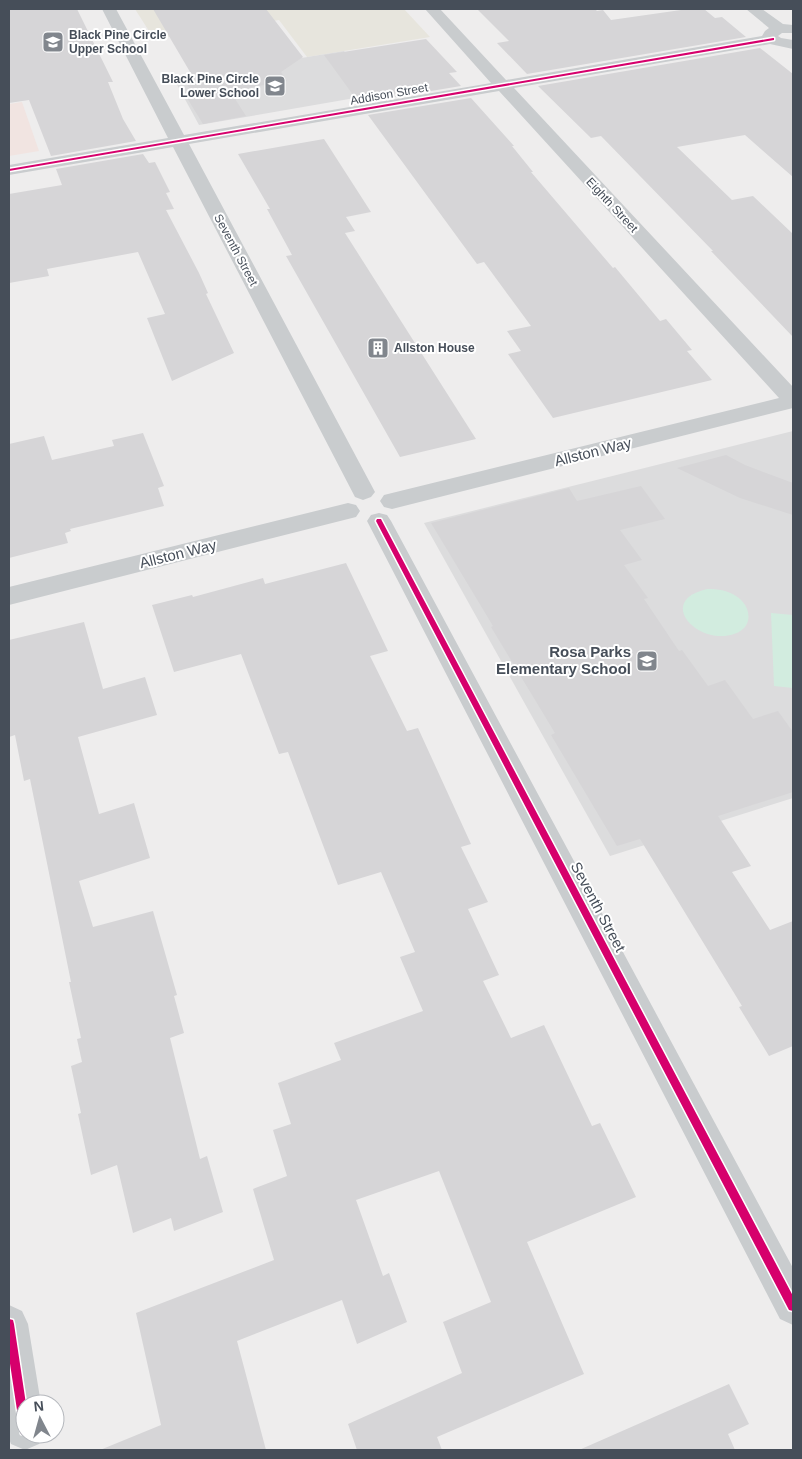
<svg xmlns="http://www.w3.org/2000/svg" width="802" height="1459" viewBox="0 0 802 1459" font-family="Helvetica,sans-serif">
  <rect width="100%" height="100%" fill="#eeeded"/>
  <path fill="#e7e5dd" d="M 135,9 L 404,9 L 430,37 L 307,57 L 279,20 L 154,39 Z"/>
  <path fill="#dcdcdd" d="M 344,51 L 378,94 L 199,125 L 174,79 Z
    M 793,431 L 793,798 L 610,856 L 424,523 Z"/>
  <path fill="#f1e4e1" d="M 22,102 L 39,151 L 9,156 L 9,104 Z"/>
  <path fill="#d2ecdf" d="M 707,589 C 718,589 727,590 736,596 C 752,606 754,628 734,634 C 698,646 655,601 707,589 Z
    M 771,613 L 793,615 L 793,688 L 774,686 Z"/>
  <path fill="#d6d5d7" d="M 9,9 L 77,9 L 113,82 L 108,82 L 123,119 L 136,141 L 51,156 L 29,100 L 9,103 Z
    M 153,9 L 266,9 L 303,57 L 281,72 L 287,81 L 230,91 L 246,116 L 203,124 L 187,98 L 194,96 L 183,78 L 193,77 Z
    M 477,9 L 595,9 L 597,11 L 603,10 L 611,20 L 688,9 L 704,9 L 715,18 L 722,17 L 746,37 L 527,74 L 497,43 L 509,41 Z
    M 426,39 L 457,72 L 449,73 L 461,86 L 359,103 L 324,55 Z
    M 760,48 L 793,74 L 793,177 L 745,135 L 677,147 L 732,200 L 753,196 L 793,234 L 793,337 L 711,251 L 713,251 L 601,136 L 591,138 L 538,86 Z
    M 471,98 L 514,146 L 512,146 L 533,172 L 531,172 L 613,268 L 615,267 L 660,321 L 666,319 L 692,350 L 687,351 L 712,380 L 553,418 L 508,354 L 521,351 L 507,331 L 531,326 L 484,262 L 477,264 L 368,115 Z
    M 324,139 L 371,212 L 346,217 L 355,231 L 345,233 L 476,439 L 400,457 L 286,256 L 292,255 L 267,209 L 270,209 L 238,154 Z
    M 143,154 L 149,163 L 155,162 L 170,192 L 166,193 L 174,209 L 166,210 L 199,273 L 208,293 L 206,294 L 234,353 L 172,381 L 147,318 L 165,314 L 138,252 L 47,269 L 49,276 L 9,283 L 9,194 L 62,185 L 56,169 Z
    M 143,433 L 164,486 L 158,488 L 164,506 L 70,529 L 71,531 L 65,533 L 68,543 L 9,558 L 9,444 L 44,436 L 52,460 L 114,446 L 112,440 Z
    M 726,455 L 745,465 L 793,483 L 793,515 L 740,498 L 677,468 Z
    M 641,486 L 665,519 L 620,530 L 642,560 L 624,565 L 648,598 L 644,599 L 679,651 L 682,650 L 708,686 L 725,680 L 753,719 L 778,711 L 793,732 L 793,792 L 718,816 L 751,866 L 732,872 L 770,930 L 793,921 L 793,1046 L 769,1056 L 739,1007 L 742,1006 L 640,839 L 617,846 L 551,735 L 555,733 L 491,627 L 493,626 L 431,523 L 569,488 L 577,501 Z
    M 346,563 L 388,651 L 370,656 L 407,731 L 418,728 L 471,844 L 461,847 L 488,902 L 468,909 L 499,975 L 483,981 L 511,1038 L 544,1025 L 592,1126 L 600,1123 L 636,1197 L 527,1242 L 584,1374 L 437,1437 L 442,1450 L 357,1450 L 348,1424 L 462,1373 L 443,1322 L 491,1302 L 439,1171 L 356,1200 L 383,1276 L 389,1273 L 407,1322 L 357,1344 L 342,1300 L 237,1341 L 266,1450 L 100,1450 L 161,1425 L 136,1313 L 274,1260 L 253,1189 L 287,1176 L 273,1130 L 291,1124 L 278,1083 L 341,1060 L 334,1043 L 423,1011 L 400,957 L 415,952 L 381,872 L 338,885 L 288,752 L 279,754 L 241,654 L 174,672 L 152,605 L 192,595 L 193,597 L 263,578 L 265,584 Z
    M 84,622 L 103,689 L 145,677 L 157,715 L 78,737 L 99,814 L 134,803 L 150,858 L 79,881 L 93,927 L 153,911 L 177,995 L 174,996 L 184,1033 L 170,1038 L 200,1159 L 207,1156 L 223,1212 L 174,1231 L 171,1218 L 133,1233 L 117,1165 L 91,1175 L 78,1114 L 81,1113 L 71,1066 L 82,1062 L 77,1039 L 81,1038 L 69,982 L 71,982 L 30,779 L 24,781 L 15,735 L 9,737 L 9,640 Z
    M 729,1384 L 749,1424 L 728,1434 L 735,1450 L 579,1450 Z"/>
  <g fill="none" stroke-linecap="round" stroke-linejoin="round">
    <path fill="#c9ccce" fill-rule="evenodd" d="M 102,9 L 116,9 L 184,135 L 491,83 L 425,9 L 440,9 L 506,80 L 762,36 L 765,31 L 769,28 L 746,9 L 762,9 L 783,24 L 793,25 L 793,33 L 782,33 L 778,36 L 781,38 L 793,40 L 793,49 L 770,44 L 514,88 L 793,387 L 793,408 L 392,509 L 384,507 L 380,501 L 384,495 L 392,493 L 779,398 L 499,91 L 189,144 L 375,492 L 371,497 L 363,500 L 355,497 L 173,147 L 9,175 L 9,165 L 168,138 Z
      M 348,503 L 356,505 L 360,511 L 356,517 L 9,605 L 9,587 Z
      M 379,513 L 387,515 L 391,521 L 793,1268 L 793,1325 L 780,1319 L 367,521 L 371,515 Z
      M 9,1305 L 22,1311 L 28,1324 L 41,1404 L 25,1404 L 25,1434 L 43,1434 L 39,1444 L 25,1450 L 11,1444 L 9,1439 Z"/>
    <g stroke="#fff" stroke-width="3">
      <path id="cycleway" d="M 773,38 L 774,38 L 774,40 L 9,171 L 9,169 Z
        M 377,519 L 381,519 L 382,521 L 793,1296 L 793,1311 L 789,1310 L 376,521 Z
        M 9,1319 L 13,1320 L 14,1324 L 26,1404 L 25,1404 L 25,1434 L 29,1434 L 25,1435 L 21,1434 L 20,1430 L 9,1357 Z"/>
    </g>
    <use href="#cycleway" fill="#d6006c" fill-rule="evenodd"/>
  </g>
  <defs>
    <g id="school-square" transform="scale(1.125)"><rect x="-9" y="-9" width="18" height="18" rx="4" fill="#81868d" stroke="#fff"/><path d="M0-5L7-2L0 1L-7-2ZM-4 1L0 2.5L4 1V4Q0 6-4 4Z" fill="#fff"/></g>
    <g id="building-square" transform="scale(1.125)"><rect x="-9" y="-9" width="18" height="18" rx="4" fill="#81868d" stroke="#fff"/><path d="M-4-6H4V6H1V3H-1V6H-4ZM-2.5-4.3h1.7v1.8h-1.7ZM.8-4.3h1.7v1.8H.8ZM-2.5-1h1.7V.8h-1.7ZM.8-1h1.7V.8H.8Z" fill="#fff"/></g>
  </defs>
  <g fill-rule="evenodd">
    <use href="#school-square" x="53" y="42"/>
    <use href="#school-square" x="275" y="86"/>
    <use href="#building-square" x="378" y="348"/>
    <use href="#school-square" x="647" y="661"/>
  </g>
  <g text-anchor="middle" stroke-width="4" stroke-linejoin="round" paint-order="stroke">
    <g font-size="12" font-weight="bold" fill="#464e59" stroke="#fff" text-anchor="start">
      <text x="69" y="39">Black Pine Circle<tspan x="69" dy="14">Upper School</tspan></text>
      <text x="259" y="83" text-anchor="end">Black Pine Circle<tspan x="259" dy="14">Lower School</tspan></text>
      <text x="394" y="352">Allston House</text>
    </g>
    <g font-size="12" fill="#464e59" stroke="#fff">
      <text transform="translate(389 94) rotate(-10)" y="4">Addison Street</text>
      <text transform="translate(612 205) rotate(47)" y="4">Eighth Street</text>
      <text transform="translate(236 250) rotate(62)" y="4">Seventh Street</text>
    </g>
    <g font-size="15" fill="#464e59" stroke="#fff">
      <text transform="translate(593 452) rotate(-14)" y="5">Allston Way</text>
      <text transform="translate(178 554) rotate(-14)" y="5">Allston Way</text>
      <text transform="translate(598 907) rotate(62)" y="5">Seventh Street</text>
    </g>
    <g font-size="15" font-weight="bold" fill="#464e59" stroke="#fff" text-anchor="end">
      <text x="631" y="657">Rosa Parks<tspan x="631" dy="17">Elementary School</tspan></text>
    </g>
  </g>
  <rect width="802" height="1459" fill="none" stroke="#464e59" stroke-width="20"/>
  <g transform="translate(40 1419) rotate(354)"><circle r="24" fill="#ffffff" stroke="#b5b8bd"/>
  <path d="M0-4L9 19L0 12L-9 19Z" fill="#81868d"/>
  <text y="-8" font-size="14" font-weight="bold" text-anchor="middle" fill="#464e59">N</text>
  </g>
</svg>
